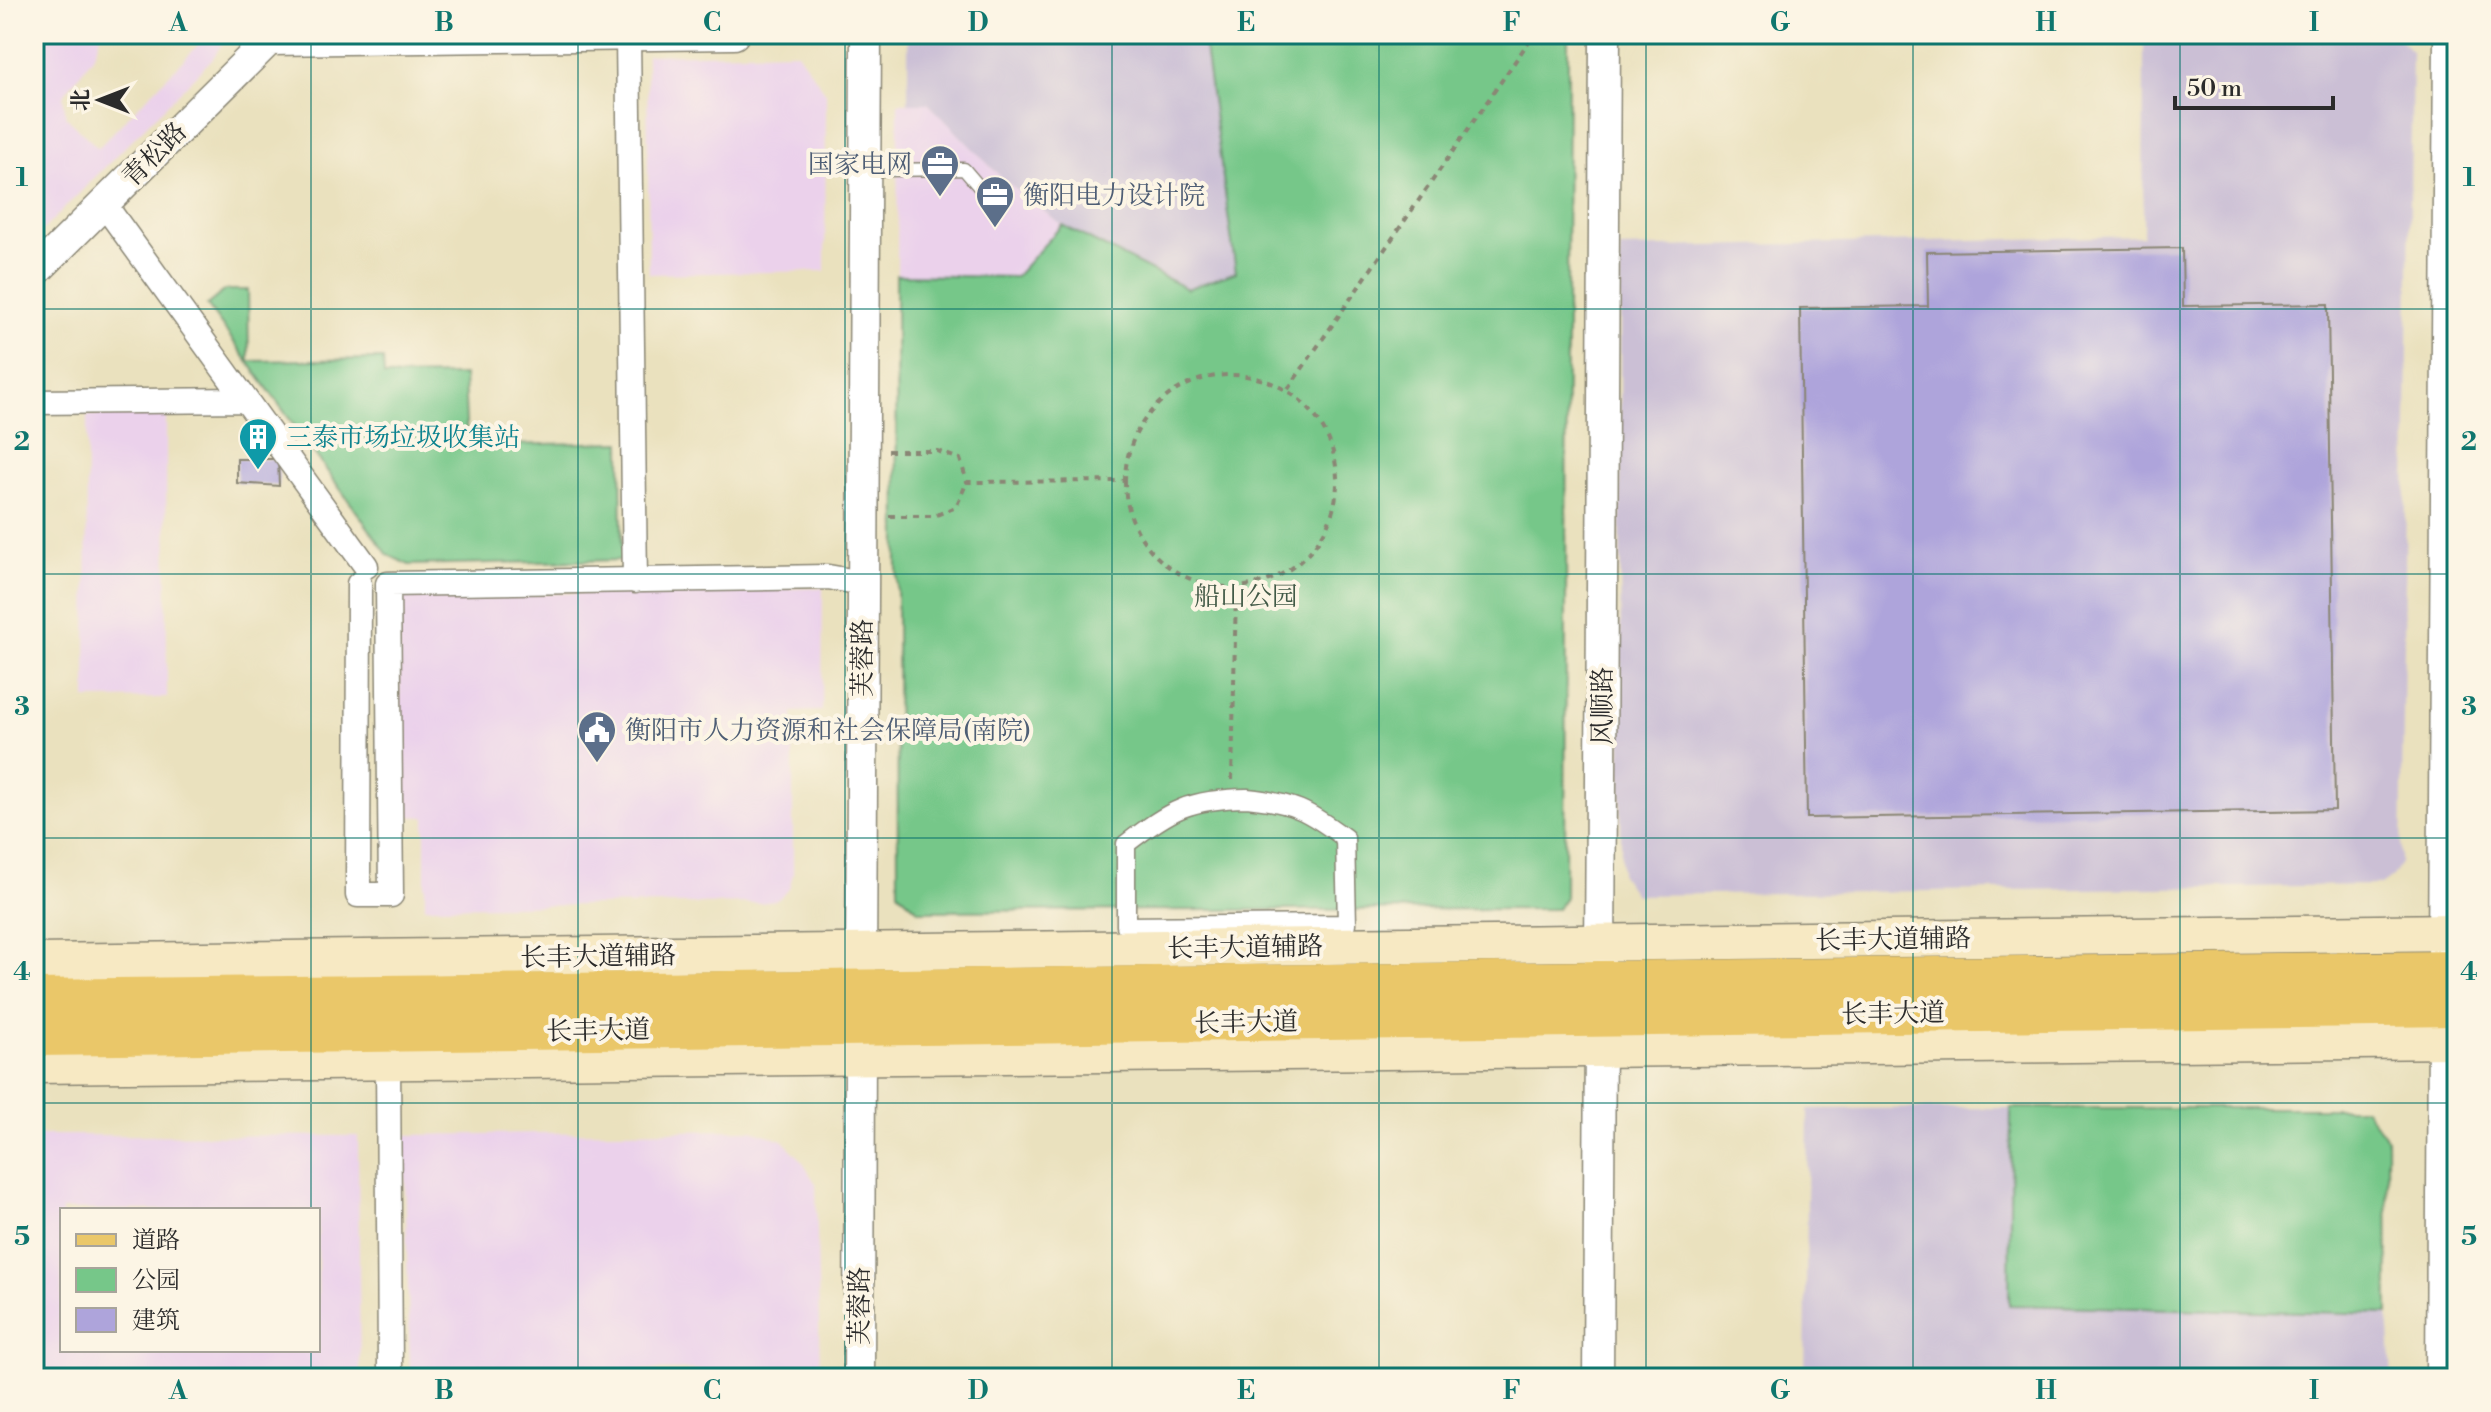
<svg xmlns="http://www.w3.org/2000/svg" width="2491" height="1412" viewBox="0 0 2491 1412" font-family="'Libre Bodoni','Noto Serif SC',serif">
  <rect width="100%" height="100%" fill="#fcf5e5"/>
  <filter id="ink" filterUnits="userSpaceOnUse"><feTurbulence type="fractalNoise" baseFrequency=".0125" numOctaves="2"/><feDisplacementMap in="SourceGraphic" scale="16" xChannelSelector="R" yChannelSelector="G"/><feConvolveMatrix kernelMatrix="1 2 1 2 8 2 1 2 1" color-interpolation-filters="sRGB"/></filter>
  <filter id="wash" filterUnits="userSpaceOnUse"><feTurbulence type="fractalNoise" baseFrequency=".006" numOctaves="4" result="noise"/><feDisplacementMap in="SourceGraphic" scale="32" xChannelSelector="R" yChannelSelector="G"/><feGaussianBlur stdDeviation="1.8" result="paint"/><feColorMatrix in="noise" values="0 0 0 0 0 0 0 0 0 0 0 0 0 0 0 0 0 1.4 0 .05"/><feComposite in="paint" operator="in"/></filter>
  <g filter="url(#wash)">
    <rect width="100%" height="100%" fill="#eae1be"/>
    <path fill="#ebd1eb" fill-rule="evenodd" d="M 34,34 L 101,34 L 93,57 L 63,96 L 66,117 L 98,148 L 198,45 L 204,34 L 228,34 L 213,58 L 34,239 Z
      M 797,52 L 826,93 L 825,271 L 649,274 L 647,55 Z
      M 898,103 L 928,103 L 1003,179 L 1062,225 L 1015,277 L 897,275 Z
      M 87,415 L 166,415 L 167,698 L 86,699 Z
      M 823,588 L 822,711 L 793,712 L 793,874 L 789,889 L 777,900 L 761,903 L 425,907 L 425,817 L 401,816 L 399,597 Z
      M 752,1130 L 782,1140 L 800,1158 L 816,1184 L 820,1370 L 410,1369 L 404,1135 Z
      M 34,1135 L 358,1136 L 360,1378 L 34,1378 ZM 318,1210 L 318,1350 L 62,1350 L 62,1210 Z"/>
    <path fill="#cbbfd5" d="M 908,34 L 1203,34 L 1237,272 L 1187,289 L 1062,225 L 1003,179 L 928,103 L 908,103 Z
      M 2398,37 L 2412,53 L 2401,863 L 2392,877 L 2381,885 L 1635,895 L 1621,875 L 1620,248 L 2143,236 L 2144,39 Z
      M 2011,1108 L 2011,1305 L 2388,1314 L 2392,1378 L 1805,1378 L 1808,1109 Z"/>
    <path fill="#76c789" stroke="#50795a" stroke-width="2" d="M 1203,34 L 1568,34 L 1565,897 L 1557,909 L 919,911 L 898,892 L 896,275 L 1015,277 L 1062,225 L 1187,289 L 1236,272 Z
      M 225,290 L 248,290 L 249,361 L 383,359 L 384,376 L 464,375 L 467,446 L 621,442 L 622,560 L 409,565 L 388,555 L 207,305 Z
      M 2011,1108 L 2364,1108 L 2387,1138 L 2388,1314 L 2009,1305 Z"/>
    <g id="blocks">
      <path fill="#aea4db" d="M 2182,248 L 2183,306 L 2328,304 L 2335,810 L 1807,818 L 1800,308 L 1928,306 L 1927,252 Z
        M 237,459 L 278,459 L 279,486 L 237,483 Z"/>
    </g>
  </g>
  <g filter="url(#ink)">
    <use href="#blocks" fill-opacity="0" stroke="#8a8674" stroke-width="2"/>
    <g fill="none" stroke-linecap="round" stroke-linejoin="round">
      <g stroke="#8a8674" stroke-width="15">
        <path id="service" d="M 881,170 L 964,169 L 987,196"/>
      </g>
      <g stroke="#8a8674" stroke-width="21">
        <path id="pedestrian" d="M 1247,798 C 1294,803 1307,810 1345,838 L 1347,924 L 1126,926 L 1126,844 C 1171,809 1190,799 1247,798 Z"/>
      </g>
      <g stroke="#8a8674" stroke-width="27">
        <path id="minor" d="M 628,37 L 635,581
          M 104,204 L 366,566
          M 34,402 L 246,400
          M 359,584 L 358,895 L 391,895 L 388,584 L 828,577 L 863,583
          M 388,1061 L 390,1369"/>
      </g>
      <g stroke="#8a8674" stroke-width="33">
        <path id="tertiary" d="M 269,40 L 734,34
          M 34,273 L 269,40 L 269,34
          M 2443,956 L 2449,34
          M 1600,964 L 1605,34
          M 861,972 L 866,34
          M 859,1378 L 860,1036
          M 1598,1378 L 1600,1028
          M 2441,1378 L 2443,1020"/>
      </g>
      <g stroke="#8a8674" stroke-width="39">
        <path id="secondary" d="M 34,962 L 2457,932
          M 34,1065 L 2457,1040"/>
      </g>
      <g stroke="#8a8674" stroke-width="43">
        <path id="primary" d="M 34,999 L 2457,971
          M 34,1036 L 2457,1006"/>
      </g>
      <path stroke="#8a8674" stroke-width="4" stroke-dasharray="6 6" stroke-linecap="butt" d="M1125 481a106 106 0 1 1 212 0a106 106 0 1 1-212 0Z
        M 1288,389 L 1534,34
        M 888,451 L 937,451 L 960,459 L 967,482 L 1124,481
        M 889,516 L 934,516 L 956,507 L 967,482
        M 1232,780 L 1236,589"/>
      <use href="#service" stroke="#fff" stroke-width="12"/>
      <use href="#pedestrian" stroke="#fff" stroke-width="18"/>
      <use href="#minor" stroke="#fff" stroke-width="24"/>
      <use href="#tertiary" stroke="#fff" stroke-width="30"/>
      <use href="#secondary" stroke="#f7e9c3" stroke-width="36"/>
      <use href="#primary" stroke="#eac769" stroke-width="40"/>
    </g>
  </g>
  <path fill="none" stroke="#0f766e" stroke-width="2" stroke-opacity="0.55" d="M 311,34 L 311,1210M 578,34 L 578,1378M 845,34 L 845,1378M 1112,34 L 1112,1378M 1379,34 L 1379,1378M 1646,34 L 1646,1378M 1913,34 L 1913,1378M 2180,34 L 2180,1378M 34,309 L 2457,309M 34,574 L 2457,574M 34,838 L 2457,838M 34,1103 L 2457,1103M 311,1350 L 311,1378"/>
  <defs>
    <g id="office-pin" transform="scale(2)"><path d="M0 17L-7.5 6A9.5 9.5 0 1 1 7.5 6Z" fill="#5c6f8a" stroke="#fcf5e5"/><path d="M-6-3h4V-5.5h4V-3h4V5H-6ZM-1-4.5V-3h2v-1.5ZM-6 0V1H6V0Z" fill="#fff"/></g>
    <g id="building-pin" transform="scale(2)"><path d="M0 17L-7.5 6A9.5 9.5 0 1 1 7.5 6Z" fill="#0f9aa8" stroke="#fcf5e5"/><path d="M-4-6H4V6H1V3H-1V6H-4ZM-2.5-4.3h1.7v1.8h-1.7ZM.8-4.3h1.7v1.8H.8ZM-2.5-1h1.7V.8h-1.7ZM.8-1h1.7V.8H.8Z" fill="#fff"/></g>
    <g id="civic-pin" transform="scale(2)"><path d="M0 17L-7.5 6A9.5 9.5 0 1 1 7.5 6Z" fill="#5c6f8a" stroke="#fcf5e5"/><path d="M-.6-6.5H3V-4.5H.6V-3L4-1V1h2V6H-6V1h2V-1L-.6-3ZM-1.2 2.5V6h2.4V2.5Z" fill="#fff"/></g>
  </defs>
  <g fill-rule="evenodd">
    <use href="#office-pin" x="940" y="164"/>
    <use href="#office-pin" x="995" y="195"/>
    <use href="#building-pin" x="258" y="437"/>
    <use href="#civic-pin" x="597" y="730"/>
  </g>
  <g text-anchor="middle" stroke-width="8" stroke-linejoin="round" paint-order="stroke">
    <g font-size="26" fill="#2b2b2b" stroke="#fcf5e5">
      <text transform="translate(154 154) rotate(-45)" y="9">青松路</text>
      <text transform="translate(862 658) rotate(-90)" y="9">芙蓉路</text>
      <text transform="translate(1602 706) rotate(-90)" y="9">风顺路</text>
      <text transform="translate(1893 939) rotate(-1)" y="9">长丰大道辅路</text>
      <text transform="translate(1245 947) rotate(-1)" y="9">长丰大道辅路</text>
      <text transform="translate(598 956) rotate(-1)" y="9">长丰大道辅路</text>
      <text transform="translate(1893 1013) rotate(-1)" y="9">长丰大道</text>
      <text transform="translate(1246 1022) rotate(-1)" y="9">长丰大道</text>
      <text transform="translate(598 1030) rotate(-1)" y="9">长丰大道</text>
      <text transform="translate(859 1306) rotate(-90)" y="9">芙蓉路</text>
    </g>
    <g font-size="26" fill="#4e5e75" stroke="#fcf5e5" text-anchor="start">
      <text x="912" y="173" text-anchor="end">国家电网</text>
      <text x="1023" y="204">衡阳电力设计院</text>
      <text x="625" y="739">衡阳市人力资源和社会保障局(南院)</text>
    </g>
    <g font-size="26" fill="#0d838f" stroke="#fcf5e5" text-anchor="start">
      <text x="286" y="446">三泰市场垃圾收集站</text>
    </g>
    <g font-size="26" fill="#425a47" stroke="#fcf5e5">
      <text x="1246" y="605">船山公园</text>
    </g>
  </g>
  <rect width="2491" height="1412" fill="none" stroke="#fcf5e5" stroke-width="88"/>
  <rect x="60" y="1208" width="260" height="144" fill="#fcf5e5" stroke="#a8a49b" stroke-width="2"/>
  <rect x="76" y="1234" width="40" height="12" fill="#eac769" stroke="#a8a49b" stroke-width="2"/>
  <text x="132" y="1248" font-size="24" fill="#2b2b2b">道路</text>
  <rect x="76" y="1268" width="40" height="24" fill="#76c789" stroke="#a8a49b" stroke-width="2"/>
  <text x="132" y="1288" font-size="24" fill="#2b2b2b">公园</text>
  <rect x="76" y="1308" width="40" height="24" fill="#aea4db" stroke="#a8a49b" stroke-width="2"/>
  <text x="132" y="1328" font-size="24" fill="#2b2b2b">建筑</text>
  <g transform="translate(100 100) rotate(270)" stroke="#fcf5e5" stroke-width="6" paint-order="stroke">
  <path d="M0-6L14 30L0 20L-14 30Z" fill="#2b2b2b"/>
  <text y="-12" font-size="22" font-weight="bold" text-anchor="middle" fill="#2b2b2b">北</text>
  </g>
  <path d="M2175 96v12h158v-12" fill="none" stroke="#2b2b2b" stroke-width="4"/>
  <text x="2187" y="96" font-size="24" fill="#2b2b2b" stroke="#fcf5e5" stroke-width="6" paint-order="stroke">50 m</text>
  <rect x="44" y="44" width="2403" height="1324" fill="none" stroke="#0f766e" stroke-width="3"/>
  <g font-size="26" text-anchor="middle" font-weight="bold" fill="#0f766e">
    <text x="178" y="31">A</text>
    <text x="444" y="31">B</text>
    <text x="712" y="31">C</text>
    <text x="978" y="31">D</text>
    <text x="1246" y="31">E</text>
    <text x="1512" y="31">F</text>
    <text x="1780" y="31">G</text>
    <text x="2046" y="31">H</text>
    <text x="2314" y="31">I</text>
    <text x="22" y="186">1</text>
    <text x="2469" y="186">1</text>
    <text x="22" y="450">2</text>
    <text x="2469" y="450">2</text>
    <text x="22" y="715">3</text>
    <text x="2469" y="715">3</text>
    <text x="22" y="980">4</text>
    <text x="2469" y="980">4</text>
    <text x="22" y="1245">5</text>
    <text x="2469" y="1245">5</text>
    <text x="178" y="1399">A</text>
    <text x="444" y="1399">B</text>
    <text x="712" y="1399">C</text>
    <text x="978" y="1399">D</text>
    <text x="1246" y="1399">E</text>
    <text x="1512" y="1399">F</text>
    <text x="1780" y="1399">G</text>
    <text x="2046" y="1399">H</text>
    <text x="2314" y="1399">I</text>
  </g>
</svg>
